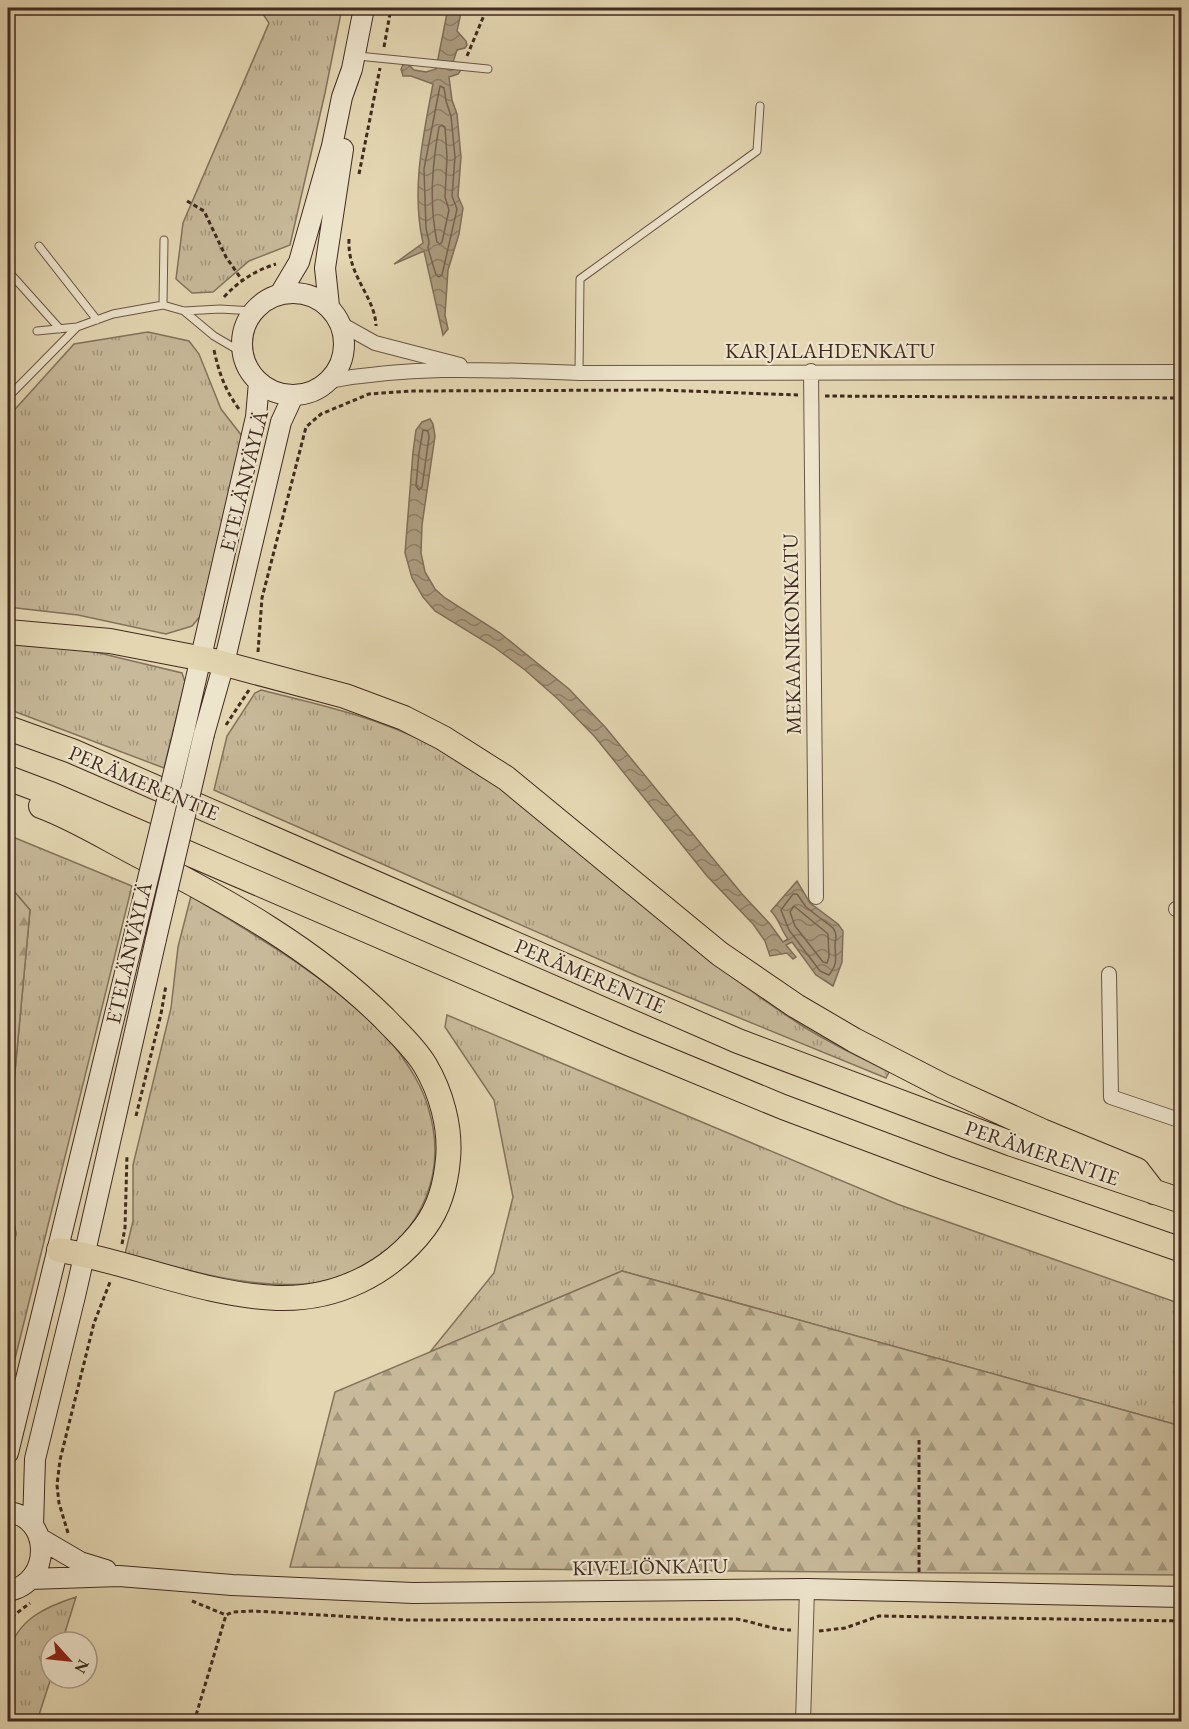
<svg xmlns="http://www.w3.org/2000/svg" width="1189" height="1729" viewBox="0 0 1189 1729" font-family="'EB Garamond',serif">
  <defs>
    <pattern id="grass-tufts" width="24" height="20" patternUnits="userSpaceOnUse" patternTransform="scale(1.5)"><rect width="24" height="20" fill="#c7b999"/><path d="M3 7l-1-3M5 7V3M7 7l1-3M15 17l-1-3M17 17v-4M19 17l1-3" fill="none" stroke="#a3977c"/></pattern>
    <pattern id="forest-firs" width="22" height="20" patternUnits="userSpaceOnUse" patternTransform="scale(1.5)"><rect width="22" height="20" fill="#c7b999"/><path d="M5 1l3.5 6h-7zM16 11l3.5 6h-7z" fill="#a3977c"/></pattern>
    <pattern id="water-waves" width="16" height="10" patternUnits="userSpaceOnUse" patternTransform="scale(1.5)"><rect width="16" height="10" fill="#ac9c80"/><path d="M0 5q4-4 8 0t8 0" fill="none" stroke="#8e7f68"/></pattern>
  </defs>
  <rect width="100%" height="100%" fill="#e3d6b1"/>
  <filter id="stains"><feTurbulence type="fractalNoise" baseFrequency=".00333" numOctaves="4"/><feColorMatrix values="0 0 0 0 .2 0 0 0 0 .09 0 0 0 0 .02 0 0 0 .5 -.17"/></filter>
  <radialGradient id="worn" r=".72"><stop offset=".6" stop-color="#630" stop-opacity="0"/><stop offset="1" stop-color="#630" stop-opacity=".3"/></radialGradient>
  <path fill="url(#grass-tufts)" stroke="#84725d" stroke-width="1.5" d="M 259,8 L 342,8 L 325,93 L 290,245 L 249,261 L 213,292 L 192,293 L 176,279 L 183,223 L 269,23 Z
    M 148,332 L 189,341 L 199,354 L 221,409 L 242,436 L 225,521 L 202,614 L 192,626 L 166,634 L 78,615 L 8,607 L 8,417 L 74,344 Z
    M 8,640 L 91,651 L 182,673 L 185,682 L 164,768 L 8,709 Z
    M 261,690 C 318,704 376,717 429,744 C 495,777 554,831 611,878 C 673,930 734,982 801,1025 C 829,1043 860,1057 889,1072 L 886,1078 L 637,976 L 214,790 L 227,736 L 255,693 Z
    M 8,835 L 132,886 L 8,1387 L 8,1266 L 16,1234 L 8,1188 L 8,1147 L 30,910 L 8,884 Z
    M 191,896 C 254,935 320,972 373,1024 C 381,1033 391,1041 398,1051 C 410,1068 422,1086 428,1107 C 448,1171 423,1233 364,1265 C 346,1275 325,1283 304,1284 C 244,1288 183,1269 125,1254 L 133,1221 L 133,1165 L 171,1008 L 178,947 Z
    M 447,1015 L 897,1204 L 1181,1304 L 1181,1426 L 622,1271 L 430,1352 L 494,1273 L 513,1197 L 494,1100 L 445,1027 Z
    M 76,1597 L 62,1642 L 51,1642 L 51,1678 L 37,1721 L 8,1721 L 8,1653 C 18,1619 45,1607 76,1597 Z"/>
  <path fill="url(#forest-firs)" stroke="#84725d" stroke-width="1.5" d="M 8,884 L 30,910 L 8,1147 Z
    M 8,1188 L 16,1234 L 8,1266 Z
    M 622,1271 L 1181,1426 L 1181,1575 L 290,1567 L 335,1392 Z"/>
  <path fill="url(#water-waves)" stroke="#816e5a" stroke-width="1.5" d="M 448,8 L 462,8 L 457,31 L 466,41 L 467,45 L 465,48 L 457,50 L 453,62 L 461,70 L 458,74 L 449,77 L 452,100 L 457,114 L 461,157 L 458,196 L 463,208 L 459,234 L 448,270 L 445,315 L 448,329 L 443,335 L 424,251 L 394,264 L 423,243 C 411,190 423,137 433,84 L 411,76 L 403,76 L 401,69 L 403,65 L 408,64 L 414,70 L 426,72 L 436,69 Z
    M 430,419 L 433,424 L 435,436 L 422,525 L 421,553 L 425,572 L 435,589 L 445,598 L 500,633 L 569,689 L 606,728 L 742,894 L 770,924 L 783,942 L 788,939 C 781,930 779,919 771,911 L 797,881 L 810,903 L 838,924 L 843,931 L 842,962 L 833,986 L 816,975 L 792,942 L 786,945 L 796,957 L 793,959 L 787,953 L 770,956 L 765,941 L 753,924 L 707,876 L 595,737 L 559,700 L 525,670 L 494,647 L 435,611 L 423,597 L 412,578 L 405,553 L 413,452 L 416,430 L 422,422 Z"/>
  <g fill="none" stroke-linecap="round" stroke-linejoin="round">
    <path stroke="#766350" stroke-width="1.5" d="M 440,86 L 444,88 L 446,101 L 451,116 L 455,157 L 452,196 L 457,209 L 442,275 L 439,277 L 436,275 L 428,248 L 429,242 L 426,228 L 424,169 Z
      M 442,125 L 445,127 L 447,157 L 445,197 L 449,210 L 442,242 L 440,244 L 437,242 C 429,203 432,166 439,127 Z
      M 423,430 L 428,431 L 429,437 L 422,487 L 419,490 L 416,486 L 419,453 Z
      M 793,894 L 797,894 L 806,907 L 833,928 C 838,935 835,939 835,947 C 836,960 837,965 829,975 L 820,971 L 789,930 L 781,910 Z
      M 794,906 L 828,934 L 829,957 L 827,963 L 823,962 L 795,926 L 790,912 Z"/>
    <g stroke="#6a5545" stroke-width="9">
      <path id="service" d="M 358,56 L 488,69
        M 39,246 L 97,320
        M 8,271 L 60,329
        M 163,305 L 164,240
        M 184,311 L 214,336 L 243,353
        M 37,331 L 77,327 L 113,314 L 163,305 L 184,311 L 220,309 L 254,311
        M 579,373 L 580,279 L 757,151 L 760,106
        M 8,397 L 77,327"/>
    </g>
    <g stroke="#6a5545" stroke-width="16">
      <path id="minor" d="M 341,324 L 375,343 L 460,365
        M 811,371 L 816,897
        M 329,381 C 414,365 493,370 579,373 L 1182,372
        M 1176,909 L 1182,908
        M 1109,974 L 1111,1097 L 1182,1121
        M 803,1722 L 807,1589"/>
    </g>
    <g stroke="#412a21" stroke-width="22">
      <path id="secondary" d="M242 344a51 51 0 1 1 102 0a51 51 0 1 1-102 0Z
        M 280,294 L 299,262 L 332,146 L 342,97 L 352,69 L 364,8
        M 329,306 L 325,268 L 343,149
        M 184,731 L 256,417 L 259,382
        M 204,734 L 224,663 L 281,422 L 293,396
        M 8,1453 L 135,932
        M 8,1512 C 52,1517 52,1583 8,1591
        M 33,1526 L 35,1459 L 75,1296 L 156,939
        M 39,1538 L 80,1562 L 106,1570
        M 30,1579 L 119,1576 L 232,1585 L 413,1593 L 807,1589 L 1182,1597"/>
    </g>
    <g stroke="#412a21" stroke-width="26">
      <path id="motorway" d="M 8,632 L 110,641 L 214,661 L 345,696 L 404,718 L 443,738 L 506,778 L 720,954 L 796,1006 L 854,1040 L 943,1086 L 1042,1131 L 1137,1170 L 1154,1192
        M 8,728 L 72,751 L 738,1041 L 1012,1144 L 1182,1201
        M 8,778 L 53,795 L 628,1043 L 783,1107 L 946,1168 L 1182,1250
        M 41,806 C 76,819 109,840 142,857 C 228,901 315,950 384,1018 C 398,1033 414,1047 425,1065 C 441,1092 451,1127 448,1159 C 446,1183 439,1208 425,1227 C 390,1274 335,1300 277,1298 C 202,1295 132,1262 59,1250"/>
    </g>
    <path stroke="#412a21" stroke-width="3" stroke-dasharray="4.5 3" stroke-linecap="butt" d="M 384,47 L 391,8
      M 467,56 L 487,8
      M 359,174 L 380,68
      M 187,201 L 204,211 L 226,257 L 242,280
      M 349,239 C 347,276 375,296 376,326
      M 224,297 C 239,281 254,271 276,264
      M 214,350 C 219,373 225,390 239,409
      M 825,396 L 1182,398
      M 258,652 L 262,598 L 306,427 L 321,414 L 369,394 L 411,391 L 660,390 L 798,395
      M 226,725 L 249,690
      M 136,1116 L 161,1014 L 166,985
      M 122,1244 L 125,1228 L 127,1155
      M 919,1440 L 919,1575
      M 68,1533 L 59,1503 L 57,1485 L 60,1460 L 94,1323 L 110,1282
      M 192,1601 L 226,1615
      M 8,1624 L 13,1616 L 30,1603
      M 819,1631 L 845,1628 L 879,1616 L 1182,1621
      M 194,1722 L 226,1615 L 233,1612 L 254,1611 L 406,1620 L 736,1619 C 755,1622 772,1630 791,1630"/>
    <use href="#service" stroke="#ede4cc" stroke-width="7"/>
    <use href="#minor" stroke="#ede4cc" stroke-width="14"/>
    <use href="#secondary" stroke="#ede4cc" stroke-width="20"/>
    <use href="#motorway" stroke="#e3d6b1" stroke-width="24"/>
    <g stroke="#412a21" stroke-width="22" stroke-linecap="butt">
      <path id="secondary-bridge" d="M 135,932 L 184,731
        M 156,939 L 204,734"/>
    </g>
    <use href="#secondary-bridge" stroke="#ede4cc" stroke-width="20"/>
  </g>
  <g text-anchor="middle" stroke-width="4.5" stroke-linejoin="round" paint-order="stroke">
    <g font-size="21" fill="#412a21" stroke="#ede4cc">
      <text x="830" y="358">KARJALAHDENKATU</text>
      <text transform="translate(244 481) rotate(-76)" y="7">ETELÄNVÄYLÄ</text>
      <text transform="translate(792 634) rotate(-91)" y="7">MEKAANIKONKATU</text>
      <text transform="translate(144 783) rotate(23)" y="7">PERÄMERENTIE</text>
      <text transform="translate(129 953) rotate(-77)" y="7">ETELÄNVÄYLÄ</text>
      <text transform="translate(590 976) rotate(23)" y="7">PERÄMERENTIE</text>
      <text transform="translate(1042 1153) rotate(19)" y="7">PERÄMERENTIE</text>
      <text transform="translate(650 1567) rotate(-1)" y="7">KIVELIÖNKATU</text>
    </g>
  </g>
  <rect width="1189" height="1729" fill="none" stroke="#e3d6b1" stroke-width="30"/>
  <rect x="9" y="9" width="1171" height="1711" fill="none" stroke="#412a21" stroke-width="3"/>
  <rect x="15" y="15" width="1159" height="1699" fill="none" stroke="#412a21" stroke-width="1.5"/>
  <g transform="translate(69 1660) rotate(117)"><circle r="28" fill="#ede4cc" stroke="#a89a88" stroke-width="1.5"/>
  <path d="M0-4.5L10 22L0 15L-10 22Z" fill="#8f2418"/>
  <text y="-9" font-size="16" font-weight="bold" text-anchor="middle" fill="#412a21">N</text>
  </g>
  <rect width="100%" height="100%" filter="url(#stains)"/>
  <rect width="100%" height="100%" fill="url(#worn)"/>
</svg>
